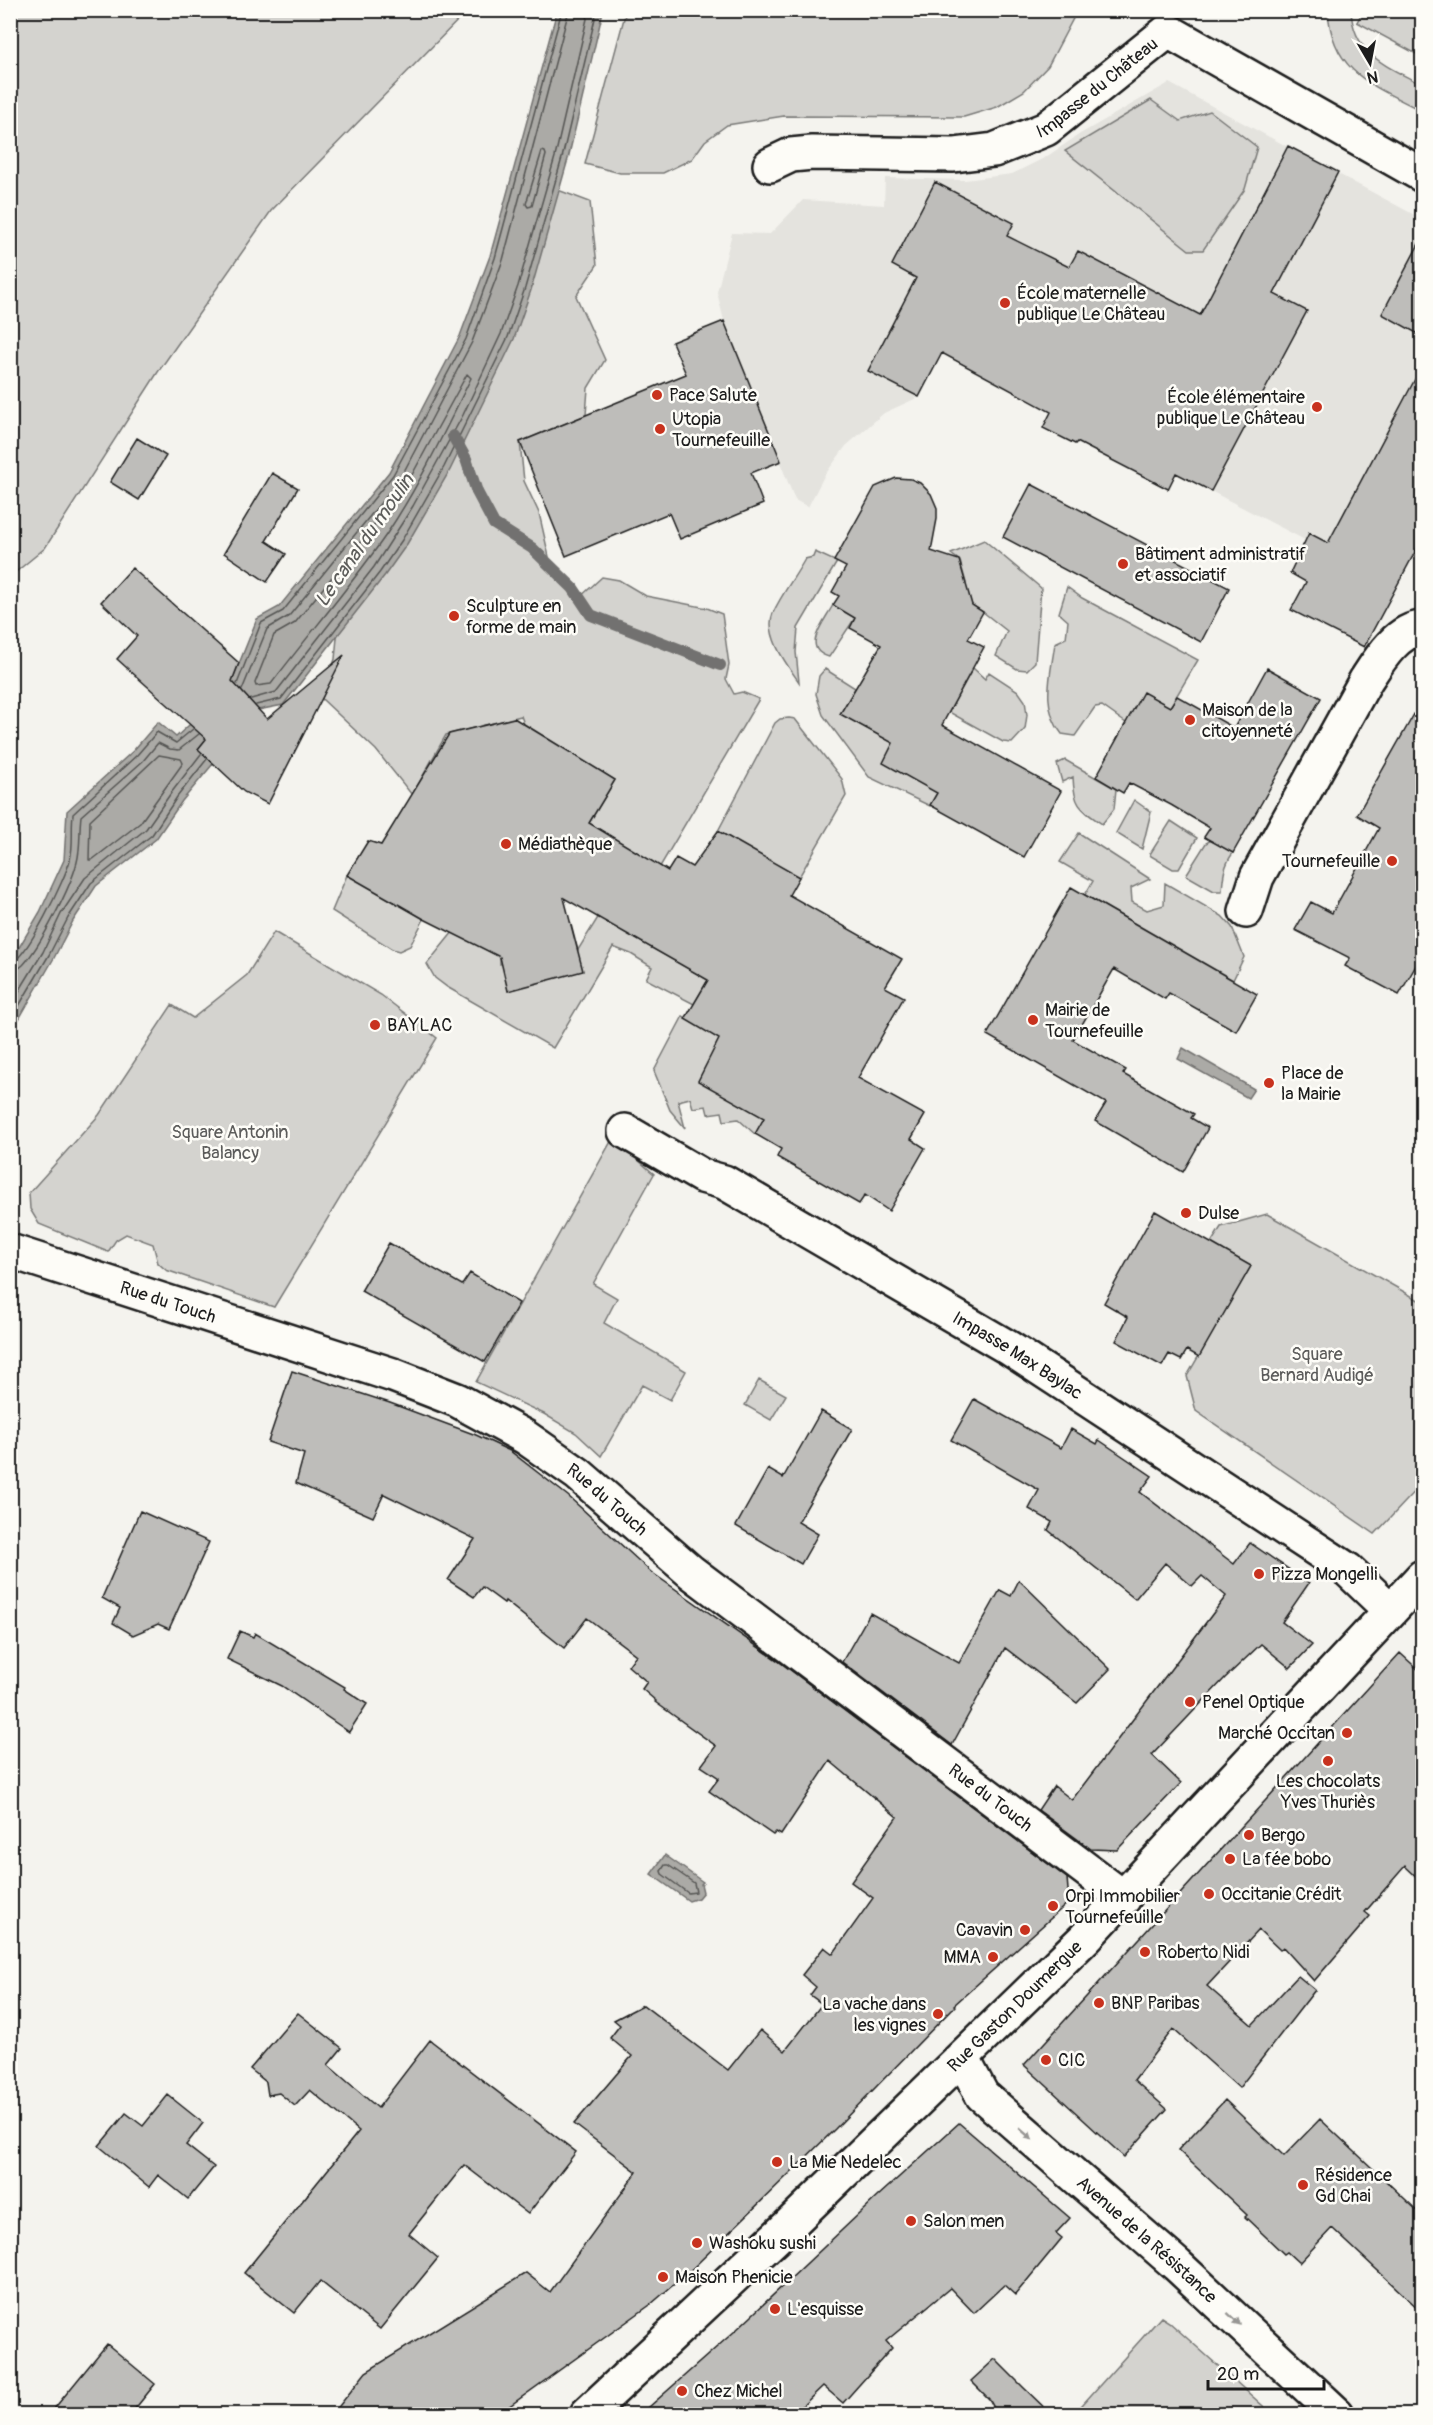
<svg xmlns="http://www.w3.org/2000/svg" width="1433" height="2425" viewBox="0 0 1433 2425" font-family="Pangolin,sans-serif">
  <rect width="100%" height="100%" fill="#f4f3ee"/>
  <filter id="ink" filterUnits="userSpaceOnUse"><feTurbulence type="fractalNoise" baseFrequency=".0167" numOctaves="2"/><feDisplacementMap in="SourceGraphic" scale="12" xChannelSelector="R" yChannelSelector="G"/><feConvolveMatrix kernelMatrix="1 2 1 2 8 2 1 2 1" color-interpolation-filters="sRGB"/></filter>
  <g filter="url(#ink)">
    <path fill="#e4e3de" d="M 1169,83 L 1422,219 L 1422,554 L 1396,540 L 1376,577 L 1396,588 L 1364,647 L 1291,610 L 1305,582 L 1290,573 L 1305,540 L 1176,473 L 1078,440 L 1075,444 L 1043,428 L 1051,412 L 942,353 L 919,397 L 884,413 L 846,446 L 824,476 L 808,507 L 795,500 L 724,321 L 717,292 L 732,233 L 770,234 L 803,200 L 884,205 L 885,178 L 965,180 L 1012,174 L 1046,157 L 1080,134 Z"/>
    <path fill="#d4d3cf" stroke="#787876" stroke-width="1.5" d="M 11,10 L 467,11 L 271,211 L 158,372 L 45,548 L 11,576 Z
      M 626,11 L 626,10 L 1077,11 L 1048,66 L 1024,91 L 997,107 L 964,117 L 784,116 L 727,125 L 705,141 L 692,159 L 663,173 L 620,173 L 585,164 Z
      M 1328,11 L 1351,11 C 1354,56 1388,66 1422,85 L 1422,111 C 1374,86 1332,73 1328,11 Z
      M 1363,11 L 1422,11 L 1422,57 L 1357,22 Z
      M 1151,100 L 1180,121 L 1210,111 L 1257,147 L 1245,189 L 1203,250 L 1189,250 L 1065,151 Z
      M 542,184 L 590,202 L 597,265 L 576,296 L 605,360 L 588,388 L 586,415 L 520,442 L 524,481 L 539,513 L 552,570 L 578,599 L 602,577 L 619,580 L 646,596 L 707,608 L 722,614 L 729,665 L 726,679 L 734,694 L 742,692 L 759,699 L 622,931 L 708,980 L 694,1004 L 646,979 L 652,967 L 631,954 L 613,947 L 553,1048 L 447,987 L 435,978 L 427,964 L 453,932 L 500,957 L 500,964 L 576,943 L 578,950 L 638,853 L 589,823 L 615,780 L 524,724 L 521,716 L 446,735 L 412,795 L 376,750 L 322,699 L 335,659 L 339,617 Z
      M 984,540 L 1041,588 L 1035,662 L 1027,670 L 1017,669 L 996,656 L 1007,631 L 983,612 L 958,597 L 966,583 L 960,561 L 951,554 Z
      M 815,552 L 837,562 L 798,628 L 796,652 L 799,682 C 787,665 764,635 773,613 C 781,595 795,577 805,559 L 813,557 Z
      M 1067,587 L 1082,598 L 1198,660 L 1170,707 L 1126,723 L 1102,706 L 1095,707 L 1075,736 L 1062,734 C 1040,707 1051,674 1055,643 L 1066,638 L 1068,621 L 1059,613 Z
      M 833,605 L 855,618 L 829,657 C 800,649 824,622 833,605 Z
      M 973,668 L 985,679 L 989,672 L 1018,691 L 1025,701 L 1027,715 L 1025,729 L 1012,743 L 1003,742 L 949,712 Z
      M 825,669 L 855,688 L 840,714 L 893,743 L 937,793 L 930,806 L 869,777 L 823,715 L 816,694 L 819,676 Z
      M 789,718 L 795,719 L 842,779 L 846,796 L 799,877 L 718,831 L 775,723 L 780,719 Z
      M 1065,760 L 1116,789 L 1114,809 L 1102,824 C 1079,808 1074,805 1073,777 L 1062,782 L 1057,764 Z
      M 1134,800 L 1151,812 L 1142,849 L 1116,833 Z
      M 1171,821 L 1197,838 L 1179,869 L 1173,869 L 1151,856 L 1150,854 Z
      M 1079,833 L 1150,879 L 1131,888 L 1132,902 L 1147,910 L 1164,905 L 1165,883 L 1222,916 L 1232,927 L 1244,957 L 1233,980 L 1085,895 L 1093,881 L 1060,862 Z
      M 1211,840 L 1233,853 C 1224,865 1223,877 1222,891 L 1214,891 L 1186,875 L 1206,843 Z
      M 347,875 L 424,919 L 410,946 L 399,951 L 392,949 L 332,911 Z
      M 274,932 L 381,995 L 437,1038 L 274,1307 L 166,1270 L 158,1263 L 153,1244 L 126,1234 L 116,1240 L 108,1252 L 39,1224 L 30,1209 L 29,1193 L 99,1115 L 172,1005 L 193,1018 L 247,975 Z
      M 683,1016 L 730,1045 L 767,1113 L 755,1134 L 738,1119 L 724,1121 L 722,1112 L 708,1114 L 706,1106 L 693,1108 L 690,1098 L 678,1101 L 685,1128 L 670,1110 L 654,1071 Z
      M 613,1138 L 654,1174 L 593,1284 L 617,1298 L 604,1323 L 686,1371 L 670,1400 L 642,1385 L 601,1456 L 576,1433 L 544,1414 L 476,1382 Z
      M 1267,1214 L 1422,1302 L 1422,1484 L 1375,1534 L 1196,1411 L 1187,1376 L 1251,1266 L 1211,1243 L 1221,1227 Z
      M 759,1380 L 786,1395 L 771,1420 L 745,1405 Z
      M 1161,2317 L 1169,2322 L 1272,2414 L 1074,2414 Z"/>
    <path fill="#abaaa6" stroke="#72716f" stroke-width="1.5" d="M 557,11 L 603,11 L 568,159 L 531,290 L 514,339 L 450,470 L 407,544 L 385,575 L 283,705 L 258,710 L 182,801 L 156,839 L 96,886 L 73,921 L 54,958 L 11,1033 L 11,961 L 40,912 L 64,860 L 67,811 L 133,751 L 158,722 L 176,737 L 213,703 L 232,681 L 257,619 L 279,607 L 389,472 L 460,336 L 490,256 Z
      M 1183,1048 L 1254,1089 L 1248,1098 L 1178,1059 Z
      M 665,1855 L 703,1882 L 701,1884 L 703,1892 L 698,1898 L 689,1901 L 651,1874 Z"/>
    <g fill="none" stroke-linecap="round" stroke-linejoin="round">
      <path stroke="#555553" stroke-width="1.5" d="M 542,151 L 545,152 L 546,155 L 532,206 L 528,207 L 526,204 Z
        M 467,374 L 471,378 C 445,431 419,486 386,535 C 350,587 309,634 271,684 L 256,686 L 255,683 L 274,635 L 295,623 L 407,484 Z
        M 237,684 L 261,623 L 283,611 L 393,475 L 466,339 L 495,258 L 562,10
        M 242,690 L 267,629 L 289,616 L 400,479 L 472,342 L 503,260 L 569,10
        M 251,699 L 276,692 L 374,567 L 413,506 L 463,415 L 501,334 L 518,286 L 555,157 L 589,10
        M 256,705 L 281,699 L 380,572 L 402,540 L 444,467 L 508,337 L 525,288 L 562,158 L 597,10
        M 159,755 L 181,759 L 183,763 L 140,823 L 92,860 L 89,860 L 90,820 Z
        M 10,963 C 26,961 66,877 70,860 C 74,845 71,829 73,814 L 137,755 L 157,732 L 176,743 L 193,729
        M 10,970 C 16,970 19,969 23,965 C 40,947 71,887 77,862 C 81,847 79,831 81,816 L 143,761 L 158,743 L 170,749 L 179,750 L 199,734
        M 10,1006 L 43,952 L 61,914 L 85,878 L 146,829 L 171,793 L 201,754
        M 10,1021 L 49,955 L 68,918 L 91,883 L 152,835 L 177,797 L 207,759
        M 665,1865 L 668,1865 L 694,1883 L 696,1892 L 688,1893 L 662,1874 L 661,1871 Z"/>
      <path stroke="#72716f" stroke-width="12" d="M 453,436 L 466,459 L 477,492 L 494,524 L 532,548 L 573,588 L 591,615 L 720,665"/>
    </g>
    <path fill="#bebdba" stroke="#1c1c1c" stroke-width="1.5" d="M 1288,146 L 1338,172 L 1274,294 L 1307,311 L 1211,491 L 1176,473 L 1168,489 L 1077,442 L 1075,444 L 1043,428 L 1051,412 L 942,353 L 919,397 L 868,371 L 916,278 L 892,265 L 935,182 L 1014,223 L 1007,236 L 1069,267 L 1078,251 L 1200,315 Z
      M 1422,238 L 1422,336 L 1382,314 Z
      M 724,321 L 781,461 L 751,473 L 763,504 L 680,539 L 669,513 L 566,556 L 520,442 L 686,374 L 672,342 Z
      M 1422,366 L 1422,539 L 1364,647 L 1291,610 L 1306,582 L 1290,573 L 1309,533 L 1328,543 Z
      M 137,438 L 166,456 L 139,500 L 110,482 Z
      M 272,473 L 298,488 L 266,541 L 286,554 L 267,582 L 224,553 Z
      M 896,478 L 911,479 L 920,483 L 931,494 L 937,508 L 937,519 L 931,551 L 959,560 L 972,605 L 983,612 L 968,639 L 984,647 L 942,725 L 1061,791 L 1024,857 L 930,805 L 937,793 L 883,763 L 893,743 L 840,714 L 881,645 L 850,628 L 855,618 L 833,605 L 839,596 L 832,592 L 846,567 L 834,561 L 875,487 Z
      M 1031,484 L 1229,588 L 1201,642 L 1003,537 Z
      M 132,568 L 239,663 L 232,681 L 267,719 L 344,655 L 268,804 L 244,792 L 198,749 L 206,739 L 117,659 L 137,636 L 101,602 Z
      M 1267,668 L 1321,698 L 1233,853 L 1204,837 L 1210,828 L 1171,805 L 1129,783 L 1123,793 L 1096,777 L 1143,692 L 1170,707 L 1177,696 L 1234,728 Z
      M 1422,700 L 1422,955 L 1399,995 L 1345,966 L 1350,958 L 1295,930 L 1311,902 L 1332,913 L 1379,828 L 1357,815 Z
      M 514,718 L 615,780 L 589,823 L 668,871 L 676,858 L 692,867 L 718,831 L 799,877 L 789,895 L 902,959 L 885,987 L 904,997 L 858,1078 L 925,1115 L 911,1139 L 925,1148 L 889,1211 L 865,1195 L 859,1204 L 777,1157 L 781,1149 L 755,1134 L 764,1118 L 698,1081 L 719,1039 L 685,1019 L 708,980 L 564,898 L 583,971 L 508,991 L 500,957 L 424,919 L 347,875 L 368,841 L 381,845 L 449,734 Z
      M 1071,887 L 1257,994 L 1236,1031 L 1169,993 L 1165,999 L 1114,969 L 1073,1040 L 1126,1070 L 1123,1074 L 1194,1114 L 1191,1118 L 1208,1128 L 1183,1172 L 1095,1121 L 1106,1103 L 987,1035 Z
      M 1155,1211 L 1251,1266 L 1199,1357 L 1187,1350 L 1181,1360 L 1169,1354 L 1162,1366 L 1116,1341 L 1128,1317 L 1104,1303 Z
      M 389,1243 L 462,1285 L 470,1273 L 519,1303 L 485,1362 L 361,1291 Z
      M 292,1371 L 390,1403 L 476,1435 L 510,1451 L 568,1496 L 651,1572 L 781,1663 L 1067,1878 L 1069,1902 L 954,2005 L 955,2006 L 835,2129 L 694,2267 L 650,2305 L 497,2415 L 332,2415 L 366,2372 L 526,2273 L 550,2292 L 637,2172 L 574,2124 L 632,2056 L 610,2038 L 620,2025 L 614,2020 L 643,2005 L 728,2070 L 760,2030 L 785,2051 L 822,2004 L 810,1995 L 816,1987 L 802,1975 L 824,1947 L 833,1954 L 873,1898 L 851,1882 L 897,1817 L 830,1761 L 781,1835 L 776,1832 L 773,1835 L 709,1791 L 719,1778 L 701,1766 L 716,1746 L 655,1702 L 656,1701 L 642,1689 L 647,1682 L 628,1666 L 636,1655 L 587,1618 L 564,1648 L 505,1601 L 504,1603 L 482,1587 L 474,1597 L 448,1580 L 475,1539 L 384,1494 L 373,1517 L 296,1483 L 304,1454 L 268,1442 Z
      M 974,1399 L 1061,1448 L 1071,1429 L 1097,1444 L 1099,1440 L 1152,1476 L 1140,1492 L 1234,1564 L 1250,1543 L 1309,1583 L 1282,1622 L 1312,1645 L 1290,1668 L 1261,1644 L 1225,1678 L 1152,1755 L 1181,1783 L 1117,1850 L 1091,1849 L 1038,1810 L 1054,1786 L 1072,1800 L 1226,1596 L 1202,1576 L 1192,1586 L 1165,1563 L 1135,1599 L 1048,1530 L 1052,1522 L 1029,1509 L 1039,1490 L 951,1440 Z
      M 821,1411 L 852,1429 L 798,1522 L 818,1534 L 801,1564 L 736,1526 L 768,1469 L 783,1478 Z
      M 140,1511 L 209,1542 L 169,1629 L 158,1624 L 133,1635 L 113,1623 L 120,1608 L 102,1598 Z
      M 1019,1580 L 1110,1669 L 1077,1703 L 1005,1648 L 952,1745 L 842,1662 L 870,1613 L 959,1663 L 1000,1590 L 1011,1596 Z
      M 240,1631 L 253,1637 L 255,1633 L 345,1687 L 344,1689 L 367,1704 L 349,1732 L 282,1686 L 227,1659 Z
      M 1400,1653 L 1422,1673 L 1422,1882 L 1405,1866 L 1365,1912 L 1370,1916 L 1314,1981 L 1283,1947 L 1280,1950 L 1259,1930 L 1207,1986 L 1252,2025 L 1298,1976 L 1315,1990 L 1239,2088 L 1173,2029 L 1134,2080 L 1167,2109 L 1124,2157 L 1024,2065 Z
      M 298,2013 L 342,2048 L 328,2065 L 378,2108 L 430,2040 L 576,2152 L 528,2214 L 464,2165 L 409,2234 L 438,2258 L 380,2329 L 320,2281 L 294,2313 L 244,2273 L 359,2131 L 310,2090 L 295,2106 L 279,2093 L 268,2095 L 266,2082 L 250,2069 Z
      M 168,2095 L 203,2123 L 186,2145 L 214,2167 L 188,2199 L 158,2175 L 149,2187 L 99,2146 L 126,2113 L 143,2126 Z
      M 1225,2100 L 1284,2156 L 1320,2119 L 1422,2215 L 1422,2312 L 1332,2228 L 1299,2263 L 1287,2252 L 1284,2254 L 1245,2217 L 1247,2215 L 1178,2150 Z
      M 959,2123 L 1070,2218 L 1056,2233 L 1062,2238 L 1015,2295 L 1004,2285 L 974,2313 L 950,2288 L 886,2341 L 892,2348 L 843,2403 L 823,2386 L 793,2415 L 640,2415 L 735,2331 L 878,2196 Z
      M 107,2344 L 155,2384 L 130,2415 L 49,2415 Z
      M 995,2359 L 1023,2387 L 1052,2415 L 998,2415 L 989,2399 L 971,2381 Z"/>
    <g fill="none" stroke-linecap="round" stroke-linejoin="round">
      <g stroke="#1c1c1c" stroke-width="38">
        <g id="street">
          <path id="s1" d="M 770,165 L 791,155 L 812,153 L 954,155 L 994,150 L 1046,129 L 1168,31 L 1422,175"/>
          <path d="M 1246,911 L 1257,877 L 1366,680 C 1379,660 1397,630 1422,628"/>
          <path id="s2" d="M 625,1131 L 702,1176 L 724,1182 L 1009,1348 L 1348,1570 L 1390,1610"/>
          <path id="s3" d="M 963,2059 L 982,2095 L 1177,2265 L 1337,2414"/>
          <path id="s4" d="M 587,2414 L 786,2228 L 1085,1938 L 1422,1577"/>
        </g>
      </g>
      <g stroke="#1c1c1c" stroke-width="38">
        <g id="secondary">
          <path id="s5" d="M 10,1251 L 393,1375 L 457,1400 L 525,1437 L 578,1474 L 691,1572 L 1124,1898"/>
        </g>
      </g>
      <use href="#street" stroke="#fdfcf7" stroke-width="33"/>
      <use href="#secondary" stroke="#fdfcf7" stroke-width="33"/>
    </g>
    <defs><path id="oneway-solid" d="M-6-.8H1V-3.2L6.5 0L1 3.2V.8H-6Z" transform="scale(1.5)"/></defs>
    <g fill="#989794">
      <use href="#oneway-solid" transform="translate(1026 2134) rotate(41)"/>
      <use href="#oneway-solid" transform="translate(1234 2319) rotate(43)"/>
    </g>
  </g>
  <g fill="#c8321e" stroke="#fdfcf7" stroke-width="2">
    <circle cx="1005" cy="303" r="6"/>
    <circle cx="657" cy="395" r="6"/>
    <circle cx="1317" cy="407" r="6"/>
    <circle cx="660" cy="429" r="6"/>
    <circle cx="1123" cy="564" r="6"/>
    <circle cx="454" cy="616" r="6"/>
    <circle cx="1190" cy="720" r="6"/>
    <circle cx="506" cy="844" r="6"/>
    <circle cx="1392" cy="861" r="6"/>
    <circle cx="1033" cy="1020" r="6"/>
    <circle cx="375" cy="1025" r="6"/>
    <circle cx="1269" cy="1083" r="6"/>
    <circle cx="1186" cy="1213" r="6"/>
    <circle cx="1259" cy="1574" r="6"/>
    <circle cx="1190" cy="1702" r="6"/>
    <circle cx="1347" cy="1733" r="6"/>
    <circle cx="1328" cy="1761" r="6"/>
    <circle cx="1249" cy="1835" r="6"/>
    <circle cx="1230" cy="1859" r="6"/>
    <circle cx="1209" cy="1894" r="6"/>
    <circle cx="1053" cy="1906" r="6"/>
    <circle cx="1025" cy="1930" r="6"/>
    <circle cx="1145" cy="1952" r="6"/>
    <circle cx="993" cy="1957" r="6"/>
    <circle cx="1099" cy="2003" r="6"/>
    <circle cx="938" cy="2014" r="6"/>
    <circle cx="1046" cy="2060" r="6"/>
    <circle cx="777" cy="2162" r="6"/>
    <circle cx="1303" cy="2185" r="6"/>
    <circle cx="911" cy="2221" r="6"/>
    <circle cx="697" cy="2243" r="6"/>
    <circle cx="663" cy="2277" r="6"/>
    <circle cx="775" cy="2309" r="6"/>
    <circle cx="682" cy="2391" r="6"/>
  </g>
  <g text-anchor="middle" stroke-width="5" stroke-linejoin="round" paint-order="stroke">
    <g font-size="18" fill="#1c1c1c" stroke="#fdfcf7">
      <text dy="6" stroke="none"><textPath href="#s1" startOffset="348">Impasse du Château</textPath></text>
      <text dy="6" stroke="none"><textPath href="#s5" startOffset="166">Rue du Touch</textPath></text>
      <text dy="6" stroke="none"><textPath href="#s2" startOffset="453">Impasse Max Baylac</textPath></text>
      <text dy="6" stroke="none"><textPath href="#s5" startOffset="652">Rue du Touch</textPath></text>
      <text dy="6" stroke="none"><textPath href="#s5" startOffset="1138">Rue du Touch</textPath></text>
      <text dy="6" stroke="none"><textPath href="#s4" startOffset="591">Rue Gaston Doumergue</textPath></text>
      <text dy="6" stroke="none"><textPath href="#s3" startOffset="260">Avenue de la Résistance</textPath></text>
    </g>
    <g font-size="18" fill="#1c1c1c" stroke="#fdfcf7" text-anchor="start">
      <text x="1017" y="299">École maternelle<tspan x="1017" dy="21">publique Le Château</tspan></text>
      <text x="669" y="401">Pace Salute</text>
      <text x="1305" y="403" text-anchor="end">École élémentaire<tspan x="1305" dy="21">publique Le Château</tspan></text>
      <text x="672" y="425">Utopia<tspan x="672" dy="21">Tournefeuille</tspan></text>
      <text x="1135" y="560">Bâtiment administratif<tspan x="1135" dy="21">et associatif</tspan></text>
      <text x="466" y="612">Sculpture en<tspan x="466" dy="21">forme de main</tspan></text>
      <text x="1202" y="716">Maison de la<tspan x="1202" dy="21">citoyenneté</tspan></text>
      <text x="518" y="850">Médiathèque</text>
      <text x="1380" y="867" text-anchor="end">Tournefeuille</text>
      <text x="1045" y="1016">Mairie de<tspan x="1045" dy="21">Tournefeuille</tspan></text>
      <text x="387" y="1031">BAYLAC</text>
      <text x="1281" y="1079">Place de<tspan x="1281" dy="21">la Mairie</tspan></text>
      <text x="1198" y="1219">Dulse</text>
      <text x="1271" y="1580">Pizza Mongelli</text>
      <text x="1202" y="1708">Penel Optique</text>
      <text x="1335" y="1739" text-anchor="end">Marché Occitan</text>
      <text x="1328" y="1787" text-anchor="middle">Les chocolats<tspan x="1328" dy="21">Yves Thuriès</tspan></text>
      <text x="1261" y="1841">Bergo</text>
      <text x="1242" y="1865">La fée bobo</text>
      <text x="1221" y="1900">Occitanie Crédit</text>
      <text x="1065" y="1902">Orpi Immobilier<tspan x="1065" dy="21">Tournefeuille</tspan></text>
      <text x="1013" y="1936" text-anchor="end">Cavavin</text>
      <text x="1157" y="1958">Roberto Nidi</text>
      <text x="981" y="1963" text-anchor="end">MMA</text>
      <text x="1111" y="2009">BNP Paribas</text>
      <text x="926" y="2010" text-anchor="end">La vache dans<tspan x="926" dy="21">les vignes</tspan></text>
      <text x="1058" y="2066">CIC</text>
      <text x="789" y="2168">La Mie Nedelec</text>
      <text x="1315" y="2181">Résidence<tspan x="1315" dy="21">Gd Chai</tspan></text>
      <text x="923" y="2227">Salon men</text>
      <text x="709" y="2249">Washoku sushi</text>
      <text x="675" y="2283">Maison Phenicie</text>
      <text x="787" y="2315">L'esquisse</text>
      <text x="694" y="2397">Chez Michel</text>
    </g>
    <g font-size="18" fill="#5c5c5b" stroke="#fdfcf7">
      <text x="230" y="1138">Square Antonin<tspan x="230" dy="21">Balancy</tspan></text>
      <text x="1317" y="1360">Square<tspan x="1317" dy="21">Bernard Audigé</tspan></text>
    </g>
    <g font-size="20" font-style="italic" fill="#5c5c5a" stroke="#fdfcf7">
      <text transform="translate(364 540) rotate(-55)" y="7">Le canal du moulin</text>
    </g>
  </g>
  <rect width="1433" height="2425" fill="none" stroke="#fdfcf7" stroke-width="36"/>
  <rect x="18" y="18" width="1397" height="2389" fill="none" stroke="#1c1c1c" stroke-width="2" filter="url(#ink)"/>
  <g transform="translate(1370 63) rotate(170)" stroke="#fdfcf7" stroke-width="4.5" paint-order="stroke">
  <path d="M0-4.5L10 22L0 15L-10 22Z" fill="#1c1c1c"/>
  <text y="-9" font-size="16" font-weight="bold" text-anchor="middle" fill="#1c1c1c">N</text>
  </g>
  <path d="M1208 2380v9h116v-9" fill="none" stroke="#1c1c1c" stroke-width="3"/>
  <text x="1217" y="2380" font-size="18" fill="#1c1c1c" stroke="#fdfcf7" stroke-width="4.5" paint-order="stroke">20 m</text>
</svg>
